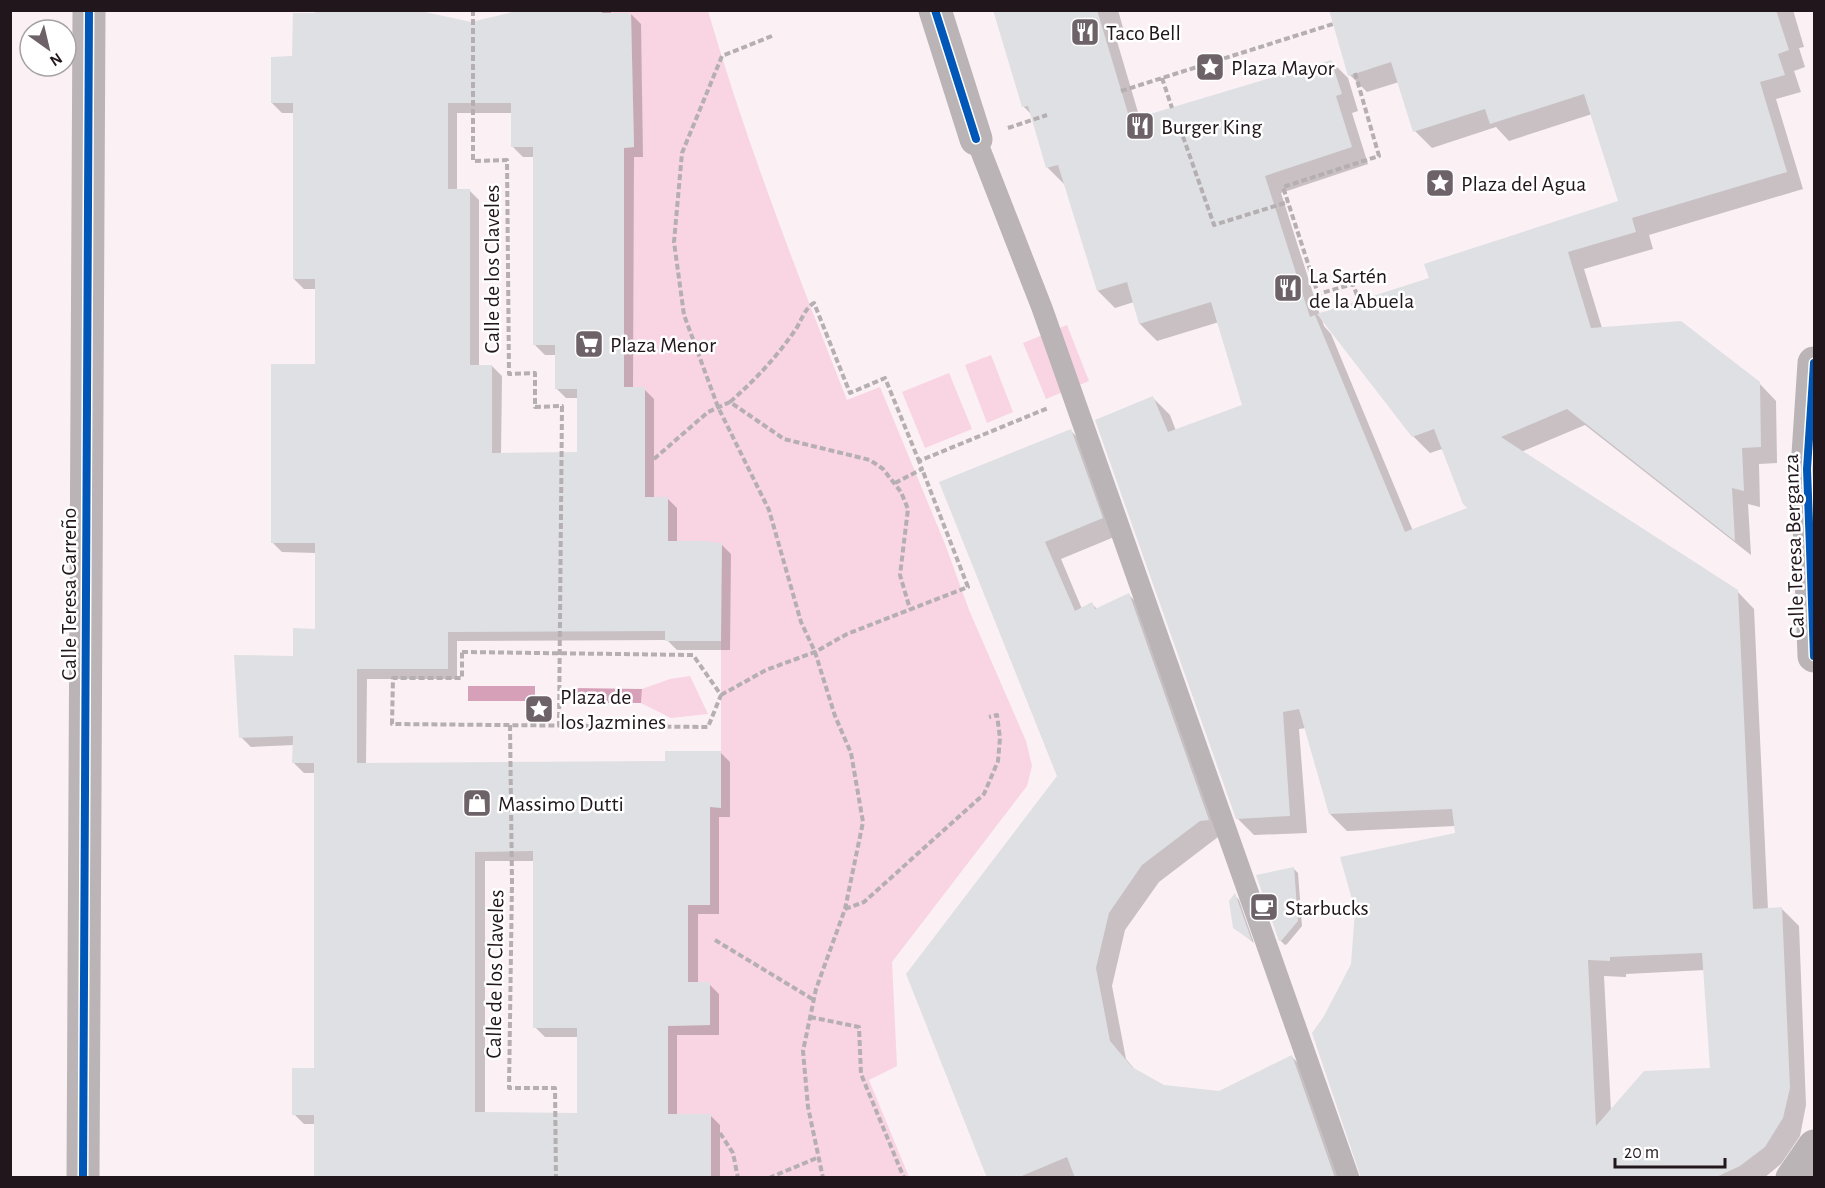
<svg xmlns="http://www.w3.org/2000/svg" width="1825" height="1188" viewBox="0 0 1825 1188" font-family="'Alegreya Sans',sans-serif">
  <rect width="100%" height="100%" fill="#fbf0f4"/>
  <path fill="#f9d4e3" d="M 602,11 L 708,11 C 746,142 797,273 847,400 L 880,387 L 945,544 L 969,610 L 1026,741 L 1032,766 L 1027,786 L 892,962 L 897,1066 L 869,1080 L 909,1177 L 711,1177 L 711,1114 L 668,1114 L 668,1026 L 710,1025 L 710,982 L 688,982 L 688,905 L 710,904 L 710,807 L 721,807 L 721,641 L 711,585 L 710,541 L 668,541 L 668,497 L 645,497 L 624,387 L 624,148 L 634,147 L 631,13 L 602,13 Z
    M 1067,325 L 1089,381 L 1046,399 L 1023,343 Z
    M 991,355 L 1013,412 L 987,423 L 965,365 Z
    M 949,373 L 972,429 L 925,448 L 902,392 Z
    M 690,676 L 708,714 L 671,718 L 641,703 L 642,689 L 670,679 Z"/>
  <path fill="#d6a1b8" d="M 468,686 L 535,686 L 535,701 L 468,701 Z
    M 572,688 L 642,689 L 641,703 L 572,703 Z"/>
  <path fill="#0003" fill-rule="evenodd" d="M 524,10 L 611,10 L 611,14 L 631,14 L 641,24 L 643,157 L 634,157 L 633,389 L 644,389 L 654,399 L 654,498 L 667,498 L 677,508 L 677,542 L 721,544 L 731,554 L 730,650 L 677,650 L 667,640 L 457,641 L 457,679 L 367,679 L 366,764 L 666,763 L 720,752 L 730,762 L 730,817 L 719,817 L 719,914 L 698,914 L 698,983 L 709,984 L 719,994 L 719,1035 L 677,1035 L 677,1116 L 710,1115 L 720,1125 L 720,1178 L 316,1178 L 316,1124 L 304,1124 L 294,1114 L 316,1070 L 316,773 L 304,773 L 294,763 L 294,745 L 251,747 L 241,737 L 294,658 L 316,630 L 316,553 L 282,552 L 272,542 L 316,366 L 316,289 L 304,289 L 294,279 L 294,113 L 282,113 L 272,103 L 294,58 L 471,24 ZM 457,113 L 513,113 L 513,147 L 523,157 L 535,157 L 535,345 L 545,355 L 556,355 L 556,388 L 566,398 L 579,398 L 579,454 L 501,454 L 502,376 L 492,366 L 479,366 L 479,200 L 469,190 L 457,190 ZM 485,861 L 534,861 L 535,1027 L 545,1037 L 578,1037 L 578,1114 L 485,1114 Z
    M 995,10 L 1118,10 L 1123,28 L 1114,31 L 1140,119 L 1331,61 L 1348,78 L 1358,111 L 1352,113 L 1368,164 L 1281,193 L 1320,315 L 1431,279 L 1620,202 L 1592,114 L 1509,141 L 1496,127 L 1432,148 L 1415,131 L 1399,82 L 1367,92 L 1350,75 L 1331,10 L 1793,10 L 1804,47 L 1799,48 L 1805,67 L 1794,71 L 1801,92 L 1776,99 L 1803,189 L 1649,235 L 1653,249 L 1584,269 L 1602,328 L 1759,383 L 1776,401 L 1777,463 L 1759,464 L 1760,507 L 1748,504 L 1751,555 L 1585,425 L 1521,452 L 1737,591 L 1754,609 L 1768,910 L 1782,909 L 1799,926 L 1806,1105 L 1800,1136 L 1781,1164 L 1764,1178 L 1363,1178 L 1456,834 L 1455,826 L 1347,831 L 1330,814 L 1306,728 L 1299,729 L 1307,833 L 1254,835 L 1237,818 L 1153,398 L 1170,415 L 1176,431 L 1244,405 L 1219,322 L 1157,341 L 1140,324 L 1134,302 L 1115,308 L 1098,291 L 1065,185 L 1048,168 L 1032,115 L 1024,107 ZM 1321,317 L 1413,436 L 1430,453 L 1442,449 L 1469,509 L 1413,531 L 1331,334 L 1324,326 ZM 1705,970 L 1712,1069 L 1611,1111 L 1604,976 L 1626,977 L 1626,974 Z
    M 1071,431 L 1088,448 L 1119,535 L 1061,559 L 1082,609 L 1092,604 L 1098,610 L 1129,595 L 1146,612 L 1218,837 L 1159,882 L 1125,930 L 1112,986 L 1126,1059 L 1136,1071 L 1163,1087 L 1219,1092 L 1292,1057 L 1309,1074 L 1345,1178 L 989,1178 L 1058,777 L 941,483 Z
    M 1293,868 L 1298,873 L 1302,926 L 1287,944 L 1285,945 L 1280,940 Z
    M 1235,896 L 1239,900 L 1254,943 L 1235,928 Z"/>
  <path fill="#dee0e3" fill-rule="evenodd" d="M 315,10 L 416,10 L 471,22 L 521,10 L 602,10 L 602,13 L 631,13 L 634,147 L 624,148 L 624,387 L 645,387 L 645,497 L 668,497 L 668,541 L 710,541 L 710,542 L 722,543 L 721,641 L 665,641 L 665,631 L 448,632 L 448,669 L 357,669 L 357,763 L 665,761 L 665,751 L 721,751 L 721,808 L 710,807 L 710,905 L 688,905 L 688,982 L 710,982 L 710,1025 L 668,1026 L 668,1114 L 711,1114 L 711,1178 L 314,1178 L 314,1115 L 292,1115 L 292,1068 L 314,1068 L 314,763 L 292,763 L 293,736 L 239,738 L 234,655 L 293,656 L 293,628 L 315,629 L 315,543 L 271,543 L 271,364 L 315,364 L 315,279 L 293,279 L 293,103 L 271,103 L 271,57 L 292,56 L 293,13 L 315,13 ZM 448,103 L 511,103 L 511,147 L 533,147 L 533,345 L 555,345 L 555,389 L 577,389 L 577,452 L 492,453 L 492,365 L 470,365 L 470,189 L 448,189 ZM 533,851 L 533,1028 L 577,1028 L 577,1113 L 475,1112 L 475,852 Z
    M 993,10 L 1097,10 L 1130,120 L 1331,60 L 1342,94 L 1336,96 L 1352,147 L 1265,176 L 1310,317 L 1315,315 L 1405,532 L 1467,508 L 1463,504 L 1434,429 L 1412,437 L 1317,314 L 1429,278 L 1424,264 L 1618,201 L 1584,94 L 1490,124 L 1485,109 L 1413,132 L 1391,62 L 1348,76 L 1329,10 L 1776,10 L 1789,50 L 1778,54 L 1785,75 L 1760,82 L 1787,172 L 1632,218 L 1636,232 L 1568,252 L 1591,328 L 1681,321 L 1760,382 L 1761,447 L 1742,448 L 1744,491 L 1732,488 L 1735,541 L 1567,409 L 1501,437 L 1738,590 L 1753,909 L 1782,907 L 1790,1088 L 1783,1118 L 1765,1147 L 1740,1166 L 1714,1178 L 1361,1178 L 1312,1033 L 1324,1016 L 1351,964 L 1355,910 L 1340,857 L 1455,833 L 1452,809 L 1329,814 L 1299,709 L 1283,712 L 1290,816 L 1236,819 L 1095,420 L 1153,396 L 1168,432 L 1242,405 L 1211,302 L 1139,324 L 1127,282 L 1097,291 L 1058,165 L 1046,168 L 1028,106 L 1022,107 ZM 1702,953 L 1710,1068 L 1644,1071 L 1596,1126 L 1588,960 L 1610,961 L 1610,957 Z
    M 1071,429 L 1103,518 L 1045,542 L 1075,611 L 1092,602 L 1095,609 L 1129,593 L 1209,820 L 1200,821 L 1142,865 L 1109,913 L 1096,968 L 1110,1041 L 1132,1067 L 1164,1085 L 1219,1091 L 1292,1055 L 1335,1178 L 1075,1178 L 1067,1157 L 1017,1178 L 987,1178 L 906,974 L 1057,776 L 939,482 Z
    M 1294,867 L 1298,921 L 1282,940 L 1279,941 L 1256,875 Z
    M 1235,893 L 1252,941 L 1233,928 L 1229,901 Z"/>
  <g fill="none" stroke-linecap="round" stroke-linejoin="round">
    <path stroke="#b5afb2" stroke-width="4" stroke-dasharray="6 3" stroke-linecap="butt" d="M 473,10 L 473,161 L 507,160 L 509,374 L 535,373 L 535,407 L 562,406 L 559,726
      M 772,36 L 722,56 L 682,153 L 674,242 L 684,315 L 718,407 L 769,510 L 801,622 L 815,652 L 835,716 L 851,753 L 863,822 L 845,909 L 816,989 L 803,1051 L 808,1107 L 823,1178
      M 1355,73 L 1379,156 L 1283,187 L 1318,294 L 1353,284 L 1359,301
      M 1162,78 L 1172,108
      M 1121,91 L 1333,24
      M 1008,128 L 1047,115
      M 1180,128 L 1214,225 L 1288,202
      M 730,402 C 756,379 775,359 796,329 C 801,321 805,308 814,303 L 850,393 L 885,378 L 919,461
      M 654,459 L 708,412 L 730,402 L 784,439 L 870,460 L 883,469 L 901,492 L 908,509 L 900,575 L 910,609
      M 895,483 L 922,469 L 919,461 L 1048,408
      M 462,652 L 693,655 L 721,695 L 708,727 L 392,724 L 393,678 L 462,678 Z
      M 721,695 L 766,670 L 815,652 L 847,634 L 968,587 L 922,469
      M 510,725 L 512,882 L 509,1088 L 555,1088 L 556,1178
      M 845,909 L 864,902 L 984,794 L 998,761 L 1000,738 L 997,715 L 989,717
      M 715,940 L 814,1000
      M 810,1017 L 859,1027 L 861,1074 L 904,1178
      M 720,1133 L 733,1153 L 738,1178
      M 769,1178 L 819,1157"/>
    <path stroke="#bab4b7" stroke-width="21" d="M 976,139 L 1042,308 L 1349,1178"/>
    <path stroke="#bab4b7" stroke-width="33" d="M 935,10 L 976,139
      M 1814,363 L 1807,469 L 1814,656
      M 83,1178 L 89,10
      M 1792,1178 L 1814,1146"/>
    <g stroke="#fff" stroke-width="11">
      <path id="cycleway" d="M 935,10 L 976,139
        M 1814,363 L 1807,469 L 1814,656
        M 83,1178 L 89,10"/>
    </g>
    <use href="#cycleway" stroke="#0057b8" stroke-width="8"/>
  </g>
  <defs>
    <g id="restaurant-square" transform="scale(1.5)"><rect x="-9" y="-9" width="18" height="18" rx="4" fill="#6d6267" stroke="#fff"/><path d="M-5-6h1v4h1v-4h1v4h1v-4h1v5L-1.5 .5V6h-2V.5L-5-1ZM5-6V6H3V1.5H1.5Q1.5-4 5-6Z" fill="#fff"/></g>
    <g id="sight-square" transform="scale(1.5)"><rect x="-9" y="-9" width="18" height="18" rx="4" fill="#6d6267" stroke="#fff"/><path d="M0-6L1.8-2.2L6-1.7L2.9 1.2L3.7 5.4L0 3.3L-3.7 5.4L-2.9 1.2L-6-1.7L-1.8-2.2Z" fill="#fff"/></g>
    <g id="supermarket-square" transform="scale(1.5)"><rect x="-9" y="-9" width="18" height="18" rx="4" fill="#6d6267" stroke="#fff"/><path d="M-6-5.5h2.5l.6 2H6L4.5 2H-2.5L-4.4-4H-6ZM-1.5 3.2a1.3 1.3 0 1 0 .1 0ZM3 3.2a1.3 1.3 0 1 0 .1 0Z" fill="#fff"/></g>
    <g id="shop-square" transform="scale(1.5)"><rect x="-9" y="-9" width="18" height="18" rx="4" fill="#6d6267" stroke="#fff"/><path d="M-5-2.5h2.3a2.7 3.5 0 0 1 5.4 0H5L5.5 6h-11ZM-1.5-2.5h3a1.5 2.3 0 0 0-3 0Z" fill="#fff"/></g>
    <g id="cafe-square" transform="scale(1.5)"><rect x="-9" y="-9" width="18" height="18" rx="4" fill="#6d6267" stroke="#fff"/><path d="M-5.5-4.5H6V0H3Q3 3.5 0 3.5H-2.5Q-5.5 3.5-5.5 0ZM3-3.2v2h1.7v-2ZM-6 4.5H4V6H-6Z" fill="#fff"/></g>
  </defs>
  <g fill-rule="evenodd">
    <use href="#restaurant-square" x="1085" y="32"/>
    <use href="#sight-square" x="1210" y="67"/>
    <use href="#restaurant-square" x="1140" y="126"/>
    <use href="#sight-square" x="1440" y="183"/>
    <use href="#restaurant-square" x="1288" y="288"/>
    <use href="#supermarket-square" x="589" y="344"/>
    <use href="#sight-square" x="539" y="709"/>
    <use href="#shop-square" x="477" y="803"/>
    <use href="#cafe-square" x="1264" y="907"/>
  </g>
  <g text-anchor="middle" stroke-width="5" stroke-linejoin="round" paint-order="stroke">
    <g font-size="22" fill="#21161b" stroke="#fff" text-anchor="start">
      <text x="1106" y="40">Taco Bell</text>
      <text x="1231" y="75">Plaza Mayor</text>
      <text x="1161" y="134">Burger King</text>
      <text x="1461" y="191">Plaza del Agua</text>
      <text x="1309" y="283">La Sartén<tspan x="1309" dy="25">de la Abuela</tspan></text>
      <text x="610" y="352">Plaza Menor</text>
      <text x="560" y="704">Plaza de<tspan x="560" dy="25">los Jazmines</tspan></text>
      <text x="498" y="811">Massimo Dutti</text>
      <text x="1285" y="915">Starbucks</text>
    </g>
    <g font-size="22" fill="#21161b" stroke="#fff">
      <text transform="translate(491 269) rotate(-90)" y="8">Calle de los Claveles</text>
      <text transform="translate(1793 546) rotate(-92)" y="8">Calle Teresa Berganza</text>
      <text transform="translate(68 594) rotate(-90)" y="8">Calle Teresa Carreño</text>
      <text transform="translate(494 974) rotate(-89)" y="8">Calle de los Claveles</text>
    </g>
  </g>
  <rect width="1825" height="1188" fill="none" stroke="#21161b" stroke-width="24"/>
  <g transform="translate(48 48) rotate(146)"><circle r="28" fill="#ffffff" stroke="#a6a2a4" stroke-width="1.5"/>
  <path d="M0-4.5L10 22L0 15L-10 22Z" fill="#6d6267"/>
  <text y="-9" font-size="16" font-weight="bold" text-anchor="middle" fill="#21161b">N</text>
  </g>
  <path d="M1615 1158v9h110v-9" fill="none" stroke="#21161b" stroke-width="3"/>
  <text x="1624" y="1158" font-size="18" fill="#21161b" stroke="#ffffff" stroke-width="4.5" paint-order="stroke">20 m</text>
</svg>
